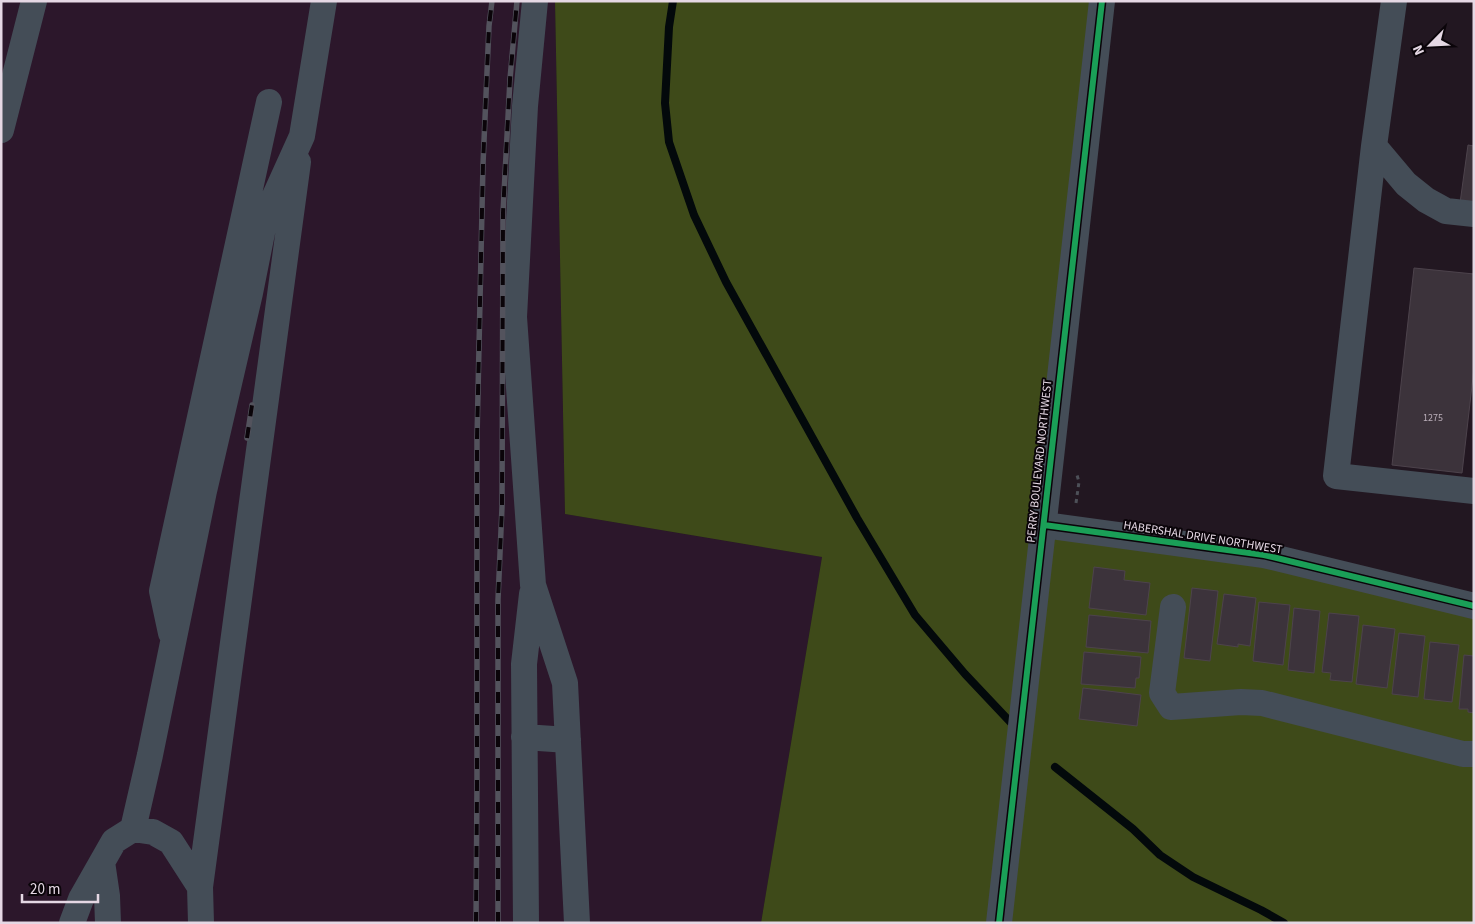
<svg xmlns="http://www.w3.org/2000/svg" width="1475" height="924" viewBox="0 0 1475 924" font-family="'Source Sans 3',sans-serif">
  <rect width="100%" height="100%" fill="#221721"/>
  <path fill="#2c172b" d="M 1,1 L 555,1 L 565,514 L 822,557 L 761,923 L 1,923 Z"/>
  <path fill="#3e4a19" d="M 555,1 L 1104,1 L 1053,539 L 1319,566 L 1474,612 L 1474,923 L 761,923 L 822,557 L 565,514 Z"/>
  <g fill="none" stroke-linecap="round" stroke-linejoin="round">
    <path stroke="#03090b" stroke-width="8" d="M 673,1 L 669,27 L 665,103 L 669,142 L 694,215 L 726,282 L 857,518 L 915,615 L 965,674 L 1015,727
      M 1055,767 L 1133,829 L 1160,855 L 1193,877 L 1261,910 L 1284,923"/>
  </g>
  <path fill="#3c333b" stroke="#4d434c" d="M 1468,145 L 1474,146 L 1474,205 L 1460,203 Z
    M 1414,268 L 1474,274 L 1474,368 L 1462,473 L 1392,465 Z
    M 1094,567 L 1125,571 L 1124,580 L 1150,583 L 1146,615 L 1089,608 Z
    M 1192,588 L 1218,591 L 1210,661 L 1184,658 Z
    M 1224,594 L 1256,598 L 1250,646 L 1238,644 L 1238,647 L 1217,644 Z
    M 1259,602 L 1290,605 L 1283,665 L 1253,661 Z
    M 1294,608 L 1320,611 L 1314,673 L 1288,670 Z
    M 1329,613 L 1359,616 L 1352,682 L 1330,680 L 1331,673 L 1322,672 Z
    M 1089,615 L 1151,621 L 1148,653 L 1086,647 Z
    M 1363,625 L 1395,629 L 1387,688 L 1356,684 Z
    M 1399,633 L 1425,636 L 1418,697 L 1392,694 Z
    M 1430,642 L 1459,645 L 1452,702 L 1424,699 Z
    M 1084,652 L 1141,657 L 1139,678 L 1136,678 L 1135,688 L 1081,684 Z
    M 1464,655 L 1474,656 L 1474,713 L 1468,712 L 1468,709 L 1459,709 Z
    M 1083,688 L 1141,695 L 1137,726 L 1079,719 Z"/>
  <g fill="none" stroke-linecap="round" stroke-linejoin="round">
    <path stroke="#4d5058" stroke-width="3" stroke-dasharray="4 4" stroke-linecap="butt" d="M 1076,503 L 1079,482 L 1077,475"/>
    <path stroke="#444d57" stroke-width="26" d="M 535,1 L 525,106 L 514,317 L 533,585 L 565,683 L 577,923
      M 1394,1 L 1374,146 L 1406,184 L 1426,200 L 1446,211 L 1474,214
      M 1,130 L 34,1
      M 1374,146 L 1336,476 L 1474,491
      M 1044,525 L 1264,555 L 1474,606
      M 1173,607 L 1162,693 L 1171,707 L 1241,702 L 1262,703 L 1463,754 L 1474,754
      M 171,633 L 162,591 L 269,102
      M 524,737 L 568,740
      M 133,829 L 150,755 L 204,491 L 250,293 L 265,218 L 302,136 L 324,1
      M 102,862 L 107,896 L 108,923
      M 200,887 L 298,162
      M 72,923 L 81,899 L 114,841 L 133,829 L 153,832 L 171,842 L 200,887 L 201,923
      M 526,923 L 524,664 L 532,594
      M 999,923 L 1102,1"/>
    <g stroke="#53535d" stroke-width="5.5">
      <path id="rail" d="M 247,438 L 252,405
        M 476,923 L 477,784 L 477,439 L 483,164 L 489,26 L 492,1
        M 498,923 L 498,600 L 502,507 L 503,213 L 510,79 L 517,1"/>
    </g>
    <use href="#rail" stroke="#0a0409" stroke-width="4" stroke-dasharray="11" stroke-linecap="butt"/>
    <g stroke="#0a0409" stroke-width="9">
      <path id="cycleway" d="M 1044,525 L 1264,555 L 1474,606
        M 999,923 L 1102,1"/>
    </g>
    <use href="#cycleway" stroke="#1a9f57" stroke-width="6"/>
  </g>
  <g text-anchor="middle" stroke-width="4" stroke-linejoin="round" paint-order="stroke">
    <g font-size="10" fill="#bbafba">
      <text x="1433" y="421">1275</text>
    </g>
    <g font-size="12" fill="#e5d8e4" stroke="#0a0409">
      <text transform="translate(1039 461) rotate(-84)" y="4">PERRY BOULEVARD NORTHWEST</text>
      <text transform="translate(1203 537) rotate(9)" y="4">HABERSHAL DRIVE NORTHWEST</text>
    </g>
  </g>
  <rect width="1475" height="924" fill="none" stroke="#e5d8e4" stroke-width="5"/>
  <g transform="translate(1430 45) rotate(246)" stroke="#0a0409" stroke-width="4" paint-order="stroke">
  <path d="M0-4L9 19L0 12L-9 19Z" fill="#e5d8e4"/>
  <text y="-8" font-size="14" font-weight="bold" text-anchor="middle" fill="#e5d8e4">N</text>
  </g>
  <path d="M22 894v8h76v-8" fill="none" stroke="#e5d8e4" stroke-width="2.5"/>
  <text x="30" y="894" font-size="15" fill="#e5d8e4" stroke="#0a0409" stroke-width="4" paint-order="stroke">20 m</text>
</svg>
